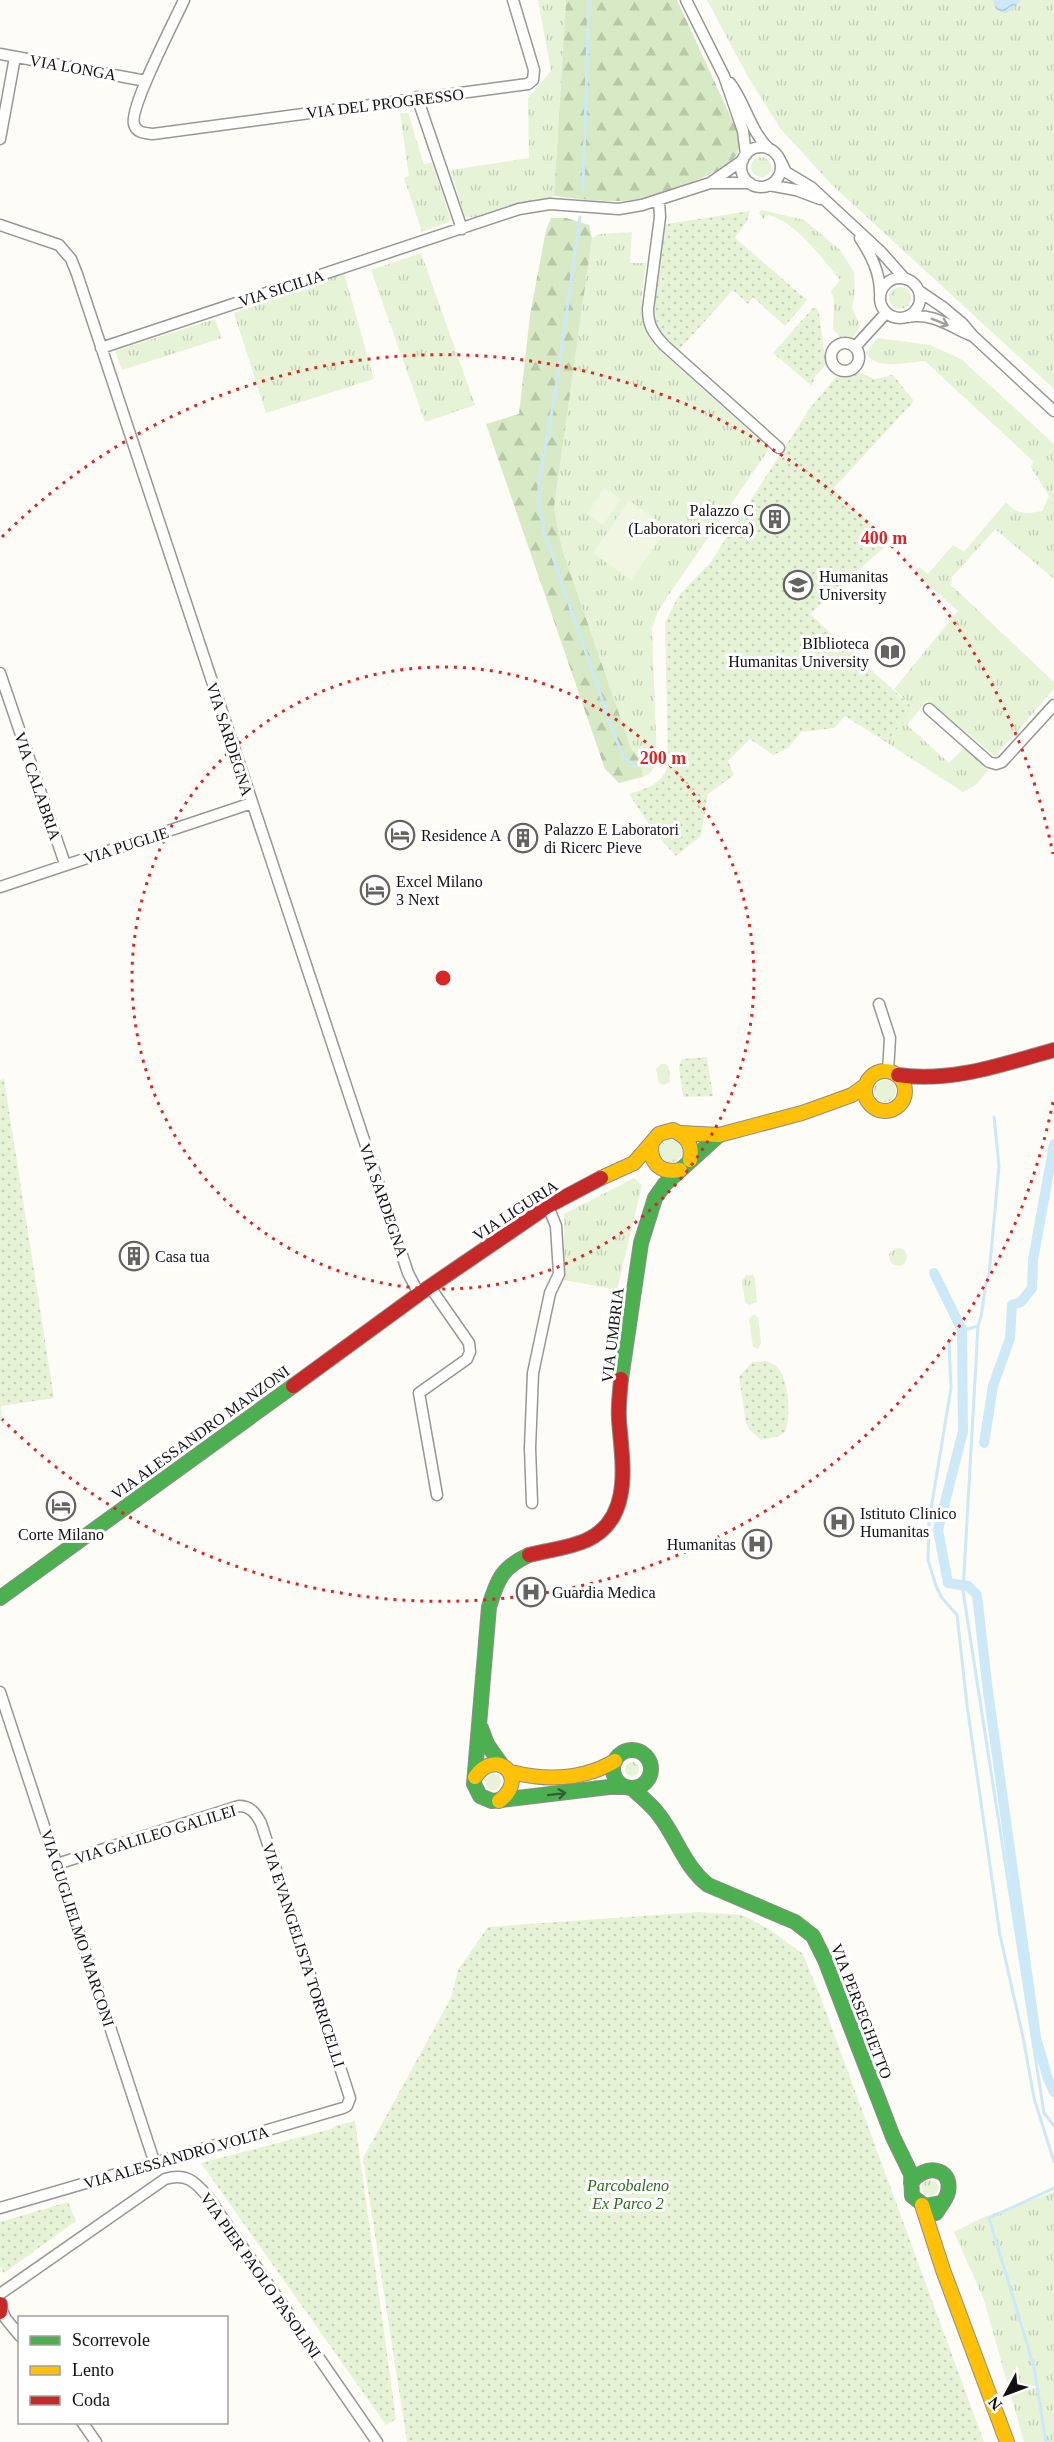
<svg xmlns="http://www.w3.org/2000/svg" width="1054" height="2442" viewBox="0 0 1054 2442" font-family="'Times New Roman',serif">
  <defs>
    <pattern id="grass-tufts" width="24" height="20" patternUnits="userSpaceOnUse" patternTransform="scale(1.5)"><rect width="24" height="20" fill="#e7f3d7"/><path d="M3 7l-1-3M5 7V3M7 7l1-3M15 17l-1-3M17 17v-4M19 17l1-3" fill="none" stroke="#c5cfb8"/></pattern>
    <pattern id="forest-firs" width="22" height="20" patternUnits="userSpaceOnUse" patternTransform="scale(1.5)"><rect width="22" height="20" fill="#d8eac5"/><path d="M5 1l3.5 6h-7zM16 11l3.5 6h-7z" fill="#b8c8a8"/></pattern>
    <pattern id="park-dots" width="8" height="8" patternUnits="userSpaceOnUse" patternTransform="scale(1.5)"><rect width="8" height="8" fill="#e7f3d7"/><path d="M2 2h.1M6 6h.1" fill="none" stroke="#c5cfb8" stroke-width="1.8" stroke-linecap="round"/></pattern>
    <pattern id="water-waves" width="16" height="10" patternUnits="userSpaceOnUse" patternTransform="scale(1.5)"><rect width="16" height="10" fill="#cde8f7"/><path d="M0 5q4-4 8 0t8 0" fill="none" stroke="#afc6d3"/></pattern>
  </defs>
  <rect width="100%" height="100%" fill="#fdfcf7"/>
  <path fill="url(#grass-tufts)" d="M 538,0 L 566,0 L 554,196 L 484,217 L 465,217 L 450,170 L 529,158 L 528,98 L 551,71 Z
    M 707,0 L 1054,0 L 1054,389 L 832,185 L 780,128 L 747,75 Z
    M 400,113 L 408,113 L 424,165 L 432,162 L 451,221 L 422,232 L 404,178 L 409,176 Z
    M751 167a10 10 0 1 1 20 0a10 10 0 1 1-20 0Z
    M 762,210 L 804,220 L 840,250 L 854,272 L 855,293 L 852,308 L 860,326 L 852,339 L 842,339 L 833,329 L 834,299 L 831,291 L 840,280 C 823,259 795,221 768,215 L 763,219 L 759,213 Z
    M 632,232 L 630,263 L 646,263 C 642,296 635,320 656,347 L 769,449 L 659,609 L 652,628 L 657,763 L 650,773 L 643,777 L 641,763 L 631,748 L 562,549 L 554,508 L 592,238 L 600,234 Z
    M 421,253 L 475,405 L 425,422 L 371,270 Z
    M 344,273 L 374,379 L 266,413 L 234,313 Z
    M889 298a11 11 0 1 1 22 0a11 11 0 1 1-22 0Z
    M 215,319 L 222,338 L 122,370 L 115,351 Z
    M 877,338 L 930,345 L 961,359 L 1054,444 L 1054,579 L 995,529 L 952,577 L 951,585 L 1054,682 L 1054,689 L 995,756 L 927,700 L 907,725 L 949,763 L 965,747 L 988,770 L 977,784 L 963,792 L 886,742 L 914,709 L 894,689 L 958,611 L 914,572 L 919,567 L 928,574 L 953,545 L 964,552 L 1006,502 C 1017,515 1027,514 1042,511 L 1049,496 L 1031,467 L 1033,461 L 925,361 C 906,362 877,371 866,353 Z
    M 661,1064 L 666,1064 L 669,1068 L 670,1082 L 664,1085 L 659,1083 L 656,1069 Z
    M874 1091a11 11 0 1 1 22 0a11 11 0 1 1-22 0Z
    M660 1151a11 11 0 1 1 22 0a11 11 0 1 1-22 0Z
    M 634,1178 L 642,1185 L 617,1290 L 564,1280 L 564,1214 Z
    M889 1257a9 9 0 1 1 18 0a9 9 0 1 1-18 0Z
    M 746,1275 L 753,1275 L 755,1279 L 757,1302 L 749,1305 L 745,1302 L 742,1281 Z
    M 754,1314 L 758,1318 L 761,1343 L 758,1349 L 753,1347 L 749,1319 Z
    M625 1769a7 7 0 1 1 14 0a7 7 0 1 1-14 0Z
    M485 1782a8 8 0 1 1 16 0a8 8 0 1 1-16 0Z
    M922 2188a8 8 0 1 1 16 0a8 8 0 1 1-16 0Z
    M 1054,2192 L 1054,2442 L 1024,2442 L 984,2300 L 954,2232 L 984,2217 Z"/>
  <path fill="url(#forest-firs)" d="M 566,0 L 677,0 L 739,135 C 740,143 740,150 735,157 C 722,174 660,195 638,199 C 611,204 582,199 554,196 Z
    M 551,218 L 566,218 L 589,225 L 592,238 L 554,508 L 562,549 L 631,748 L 641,763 L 643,777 L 619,783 L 605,769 L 486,424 L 519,414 L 530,315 L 546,230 Z"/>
  <path fill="url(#park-dots)" d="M 750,211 L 747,221 L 735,238 L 807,300 L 785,326 L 753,297 L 748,304 L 733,290 L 678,351 C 670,344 662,337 658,326 C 648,299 662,253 666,224 Z
    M 813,308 L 817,308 L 819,313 L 826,365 L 815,376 L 812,386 L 773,353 Z
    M 855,371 L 875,379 L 893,375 L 914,401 L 833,489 L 890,542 L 810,614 L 914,709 L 886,742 L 845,716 L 834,728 L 801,732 L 788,748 L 773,755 L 750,739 L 728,761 L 734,775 L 708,794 L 701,836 L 676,856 L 654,832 L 629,794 C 647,788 662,785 668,765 L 665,623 L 679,595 L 710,563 L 810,408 L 836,377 Z
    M 707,1057 L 713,1096 L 683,1097 L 679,1067 L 682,1059 Z
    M 4,1079 L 54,1398 L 1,1406 L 2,1419 L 0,1420 L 0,1080 Z
    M 766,1361 C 771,1363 775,1364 779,1369 C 789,1382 791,1416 785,1432 L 779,1436 L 761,1440 L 749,1429 L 746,1423 L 739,1377 L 752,1362 Z
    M 699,1912 L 743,1915 L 770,1930 L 803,1954 L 822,2001 L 984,2442 L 407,2442 L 363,2158 L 451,1998 L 458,1970 L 488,1927 Z
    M 355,2121 L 396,2419 L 386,2425 L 201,2163 L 331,2129 L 335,2126 Z
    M 68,2202 L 76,2221 L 4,2273 L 0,2267 L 0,2222 Z"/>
  <path fill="#f0f6e1" d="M 604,488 L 621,499 L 603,525 L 587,514 Z
    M 629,500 L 668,528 L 631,580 L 593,553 Z"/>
  <path fill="url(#water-waves)" d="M 993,0 L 1021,0 L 1011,11 L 1004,13 L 996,10 Z"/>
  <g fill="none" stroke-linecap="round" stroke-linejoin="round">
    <path stroke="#cde8f7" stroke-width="3" d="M 583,191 L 589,0
      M 580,217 L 555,395 L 539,481 L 539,505 L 545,534 L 615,737 L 624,757 L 635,767
      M 994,1117 L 999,1166 L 989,1275 C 982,1292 985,1308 978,1326 L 963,1591 L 1044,2113 L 1054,2126
      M 967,1329 L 978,1326
      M 952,1340 L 949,1342 L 951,1388 L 929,1521 L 928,1560 L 936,1586 L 942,1598 L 957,1615 L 967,1705 L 1000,1935 L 1023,2037 L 1034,2098 L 1054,2162
      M 1046,2442 L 1034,2367 L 989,2218 L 1054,2188"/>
    <path stroke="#cde8f7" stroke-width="10" d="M 934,1273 L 962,1330 L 963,1431 L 938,1530 L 948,1583 L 968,1586 L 977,1595 L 987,1684 L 1036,2037 L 1048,2079 L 1054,2092
      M 984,1443 L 993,1386 L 1010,1338 L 1012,1305 L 1021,1302 L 1032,1288 L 1033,1260 L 1054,1144"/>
    <g stroke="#979795" stroke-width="13">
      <path id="street" d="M 184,0 C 175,20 129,108 134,124 C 136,133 145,133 153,134 L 528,84 L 533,80 L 534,70 L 513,0
        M 686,0 L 724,76 L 743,131 L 746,155
        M 0,54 L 146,81
        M 730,83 C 745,103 751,132 769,149
        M 417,97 L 462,229
        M 0,139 L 15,57
        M741 167a20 20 0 1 1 40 0a20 20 0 1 1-40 0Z
        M 779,158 L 786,172 L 811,187 L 881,252 L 905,279
        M 710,183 L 750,183
        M 769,185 L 796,190 L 820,199
        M 659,200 L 660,217 L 648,309 C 648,325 653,333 664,345 L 779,448
        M 0,225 L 59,245 L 71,259 L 77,274 L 377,1179 L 408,1273 L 419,1294
        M 860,238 C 871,255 880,272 880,293
        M880 298a20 20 0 1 1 40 0a20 20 0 1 1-40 0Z
        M 919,291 L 944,308 L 962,323 L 973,336 L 1054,411
        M 908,317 C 930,312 950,326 970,335
        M831 357a14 14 0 1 1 28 0a14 14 0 1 1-28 0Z
        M 855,347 L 886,313
        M 101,348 L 519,209 L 550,204 L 619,209 L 642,205 L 710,183 L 743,160
        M 0,673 L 65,864
        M 929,709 L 989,762 L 996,764 L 1002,762 L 1054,705
        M 0,887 L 252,803
        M 879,1004 L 890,1038 L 888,1071
        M 430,1287 L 469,1343 L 470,1352 L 467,1359 L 419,1393 L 437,1495
        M 532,1503 L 530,1448 L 533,1373 L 550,1293 L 559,1274 L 556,1226 L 548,1206
        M 0,1692 L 155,2164
        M 0,2208 L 343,2108 L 347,2106 L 350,2098 L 261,1823 C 256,1814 251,1806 239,1806 L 57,1864
        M 0,2294 L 165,2179 C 186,2173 195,2181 208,2197 L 377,2442
        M 0,2306 L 6,2319 L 20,2336
        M 82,2422 L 96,2442"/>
    </g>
    <g stroke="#8e8d8b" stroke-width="16">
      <path id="fast" d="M 621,1379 L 641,1243 L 655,1198 L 665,1184 L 719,1135
        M 529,1555 C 502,1567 497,1580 489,1607 L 474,1784 L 480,1796 L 492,1801 L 609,1787 L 626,1787
        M 0,1598 L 293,1386
        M 481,1728 L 487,1744 L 501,1764
        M613 1769a19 19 0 1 1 38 0a19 19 0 1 1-38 0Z
        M 632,1788 C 641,1797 652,1805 659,1815 C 677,1838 684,1866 708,1885 L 795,1922 L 813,1936 L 825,1960 L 893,2137 L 911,2174 L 912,2196 L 925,2206 L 940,2203
        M 911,2183 C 923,2164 953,2166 948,2192 C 946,2200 940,2206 936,2213"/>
    </g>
    <g stroke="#8e8d8b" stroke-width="16">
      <path id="slow" d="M865 1091a20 20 0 1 1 40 0a20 20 0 1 1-40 0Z
        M 681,1133 L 719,1135 L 802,1113 L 852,1095 L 866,1085
        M 652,1142 C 648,1162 660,1174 680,1170
        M 601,1178 L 634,1163 L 659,1134 L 673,1130 C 687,1137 693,1144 690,1160
        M 511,1772 C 547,1781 583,1780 615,1761
        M 475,1777 C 497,1746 530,1779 499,1801
        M 922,2205 L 943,2270 L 1007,2442"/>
    </g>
    <g stroke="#8e8d8b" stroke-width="16">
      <path id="jam" d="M 898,1075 C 951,1083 1003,1064 1054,1050
        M 293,1386 L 419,1294 L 548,1206 L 601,1178
        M 529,1555 C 548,1550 570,1548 587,1540 C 634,1518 622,1461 619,1420 C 618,1406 620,1392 621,1379
        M 0,2304 L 0,2312"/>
    </g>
    <use href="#street" stroke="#fffffe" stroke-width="10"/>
    <use href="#fast" stroke="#4caf50" stroke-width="14"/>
    <use href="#slow" stroke="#ffc107" stroke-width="14"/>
    <use href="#jam" stroke="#c62828" stroke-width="14"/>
  </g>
  <defs><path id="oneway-shaft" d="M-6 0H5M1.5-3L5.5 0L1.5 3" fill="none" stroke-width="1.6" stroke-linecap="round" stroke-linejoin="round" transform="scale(1.5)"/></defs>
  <use stroke="#a0a09f" href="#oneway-shaft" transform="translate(940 322) rotate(22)"/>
  <use stroke="#2e6030" href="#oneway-shaft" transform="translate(557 1794) rotate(-7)"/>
  <g fill="none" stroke="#d62828" stroke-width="3" stroke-dasharray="3 6">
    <circle cx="443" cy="978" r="311"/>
    <path d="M1053 1102A623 623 0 0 1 2 1419M2 537A623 623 0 0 1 1053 854"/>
  </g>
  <defs>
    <g id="building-ring" transform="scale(1.5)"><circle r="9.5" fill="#fff" stroke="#646362" stroke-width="1.5"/><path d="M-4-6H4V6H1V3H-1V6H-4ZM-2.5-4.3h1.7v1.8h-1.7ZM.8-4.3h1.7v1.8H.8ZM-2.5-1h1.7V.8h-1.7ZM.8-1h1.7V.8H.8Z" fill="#646362"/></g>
    <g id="university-ring" transform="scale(1.5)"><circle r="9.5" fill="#fff" stroke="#646362" stroke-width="1.5"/><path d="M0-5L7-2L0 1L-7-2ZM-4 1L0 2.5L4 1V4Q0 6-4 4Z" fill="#646362"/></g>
    <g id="library-ring" transform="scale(1.5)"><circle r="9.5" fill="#fff" stroke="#646362" stroke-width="1.5"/><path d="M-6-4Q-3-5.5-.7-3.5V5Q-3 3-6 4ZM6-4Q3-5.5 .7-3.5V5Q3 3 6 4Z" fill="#646362"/></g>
    <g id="hotel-ring" transform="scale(1.5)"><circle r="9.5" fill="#fff" stroke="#646362" stroke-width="1.5"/><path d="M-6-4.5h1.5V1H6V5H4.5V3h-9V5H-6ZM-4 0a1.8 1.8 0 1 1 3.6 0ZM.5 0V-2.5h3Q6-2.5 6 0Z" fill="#646362"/></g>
    <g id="hospital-ring" transform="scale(1.5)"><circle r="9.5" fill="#fff" stroke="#646362" stroke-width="1.5"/><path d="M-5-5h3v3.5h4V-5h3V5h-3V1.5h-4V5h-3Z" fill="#646362"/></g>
  </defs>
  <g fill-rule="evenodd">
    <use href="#building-ring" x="775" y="519"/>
    <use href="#university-ring" x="798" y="585"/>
    <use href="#library-ring" x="890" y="652"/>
    <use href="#hotel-ring" x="400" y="835"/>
    <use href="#building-ring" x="523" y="838"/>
    <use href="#hotel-ring" x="375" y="890"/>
    <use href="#building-ring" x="134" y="1256"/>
    <use href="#hotel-ring" x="61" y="1506"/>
    <use href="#hospital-ring" x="839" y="1522"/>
    <use href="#hospital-ring" x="757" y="1544"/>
    <use href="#hospital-ring" x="531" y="1592"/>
  </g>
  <g text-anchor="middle" stroke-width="6" stroke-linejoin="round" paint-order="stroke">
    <g font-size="16" fill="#111" stroke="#fff">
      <text transform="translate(73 67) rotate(10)" y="6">VIA LONGA</text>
      <text transform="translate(385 103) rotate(-7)" y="6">VIA DEL PROGRESSO</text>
      <text transform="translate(281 288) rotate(-18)" y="6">VIA SICILIA</text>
      <text transform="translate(230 739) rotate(72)" y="6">VIA SARDEGNA</text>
      <text transform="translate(38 786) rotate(71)" y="6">VIA CALABRIA</text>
      <text transform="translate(126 845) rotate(-18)" y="6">VIA PUGLIE</text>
      <text transform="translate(384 1200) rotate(71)" y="6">VIA SARDEGNA</text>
      <text transform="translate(515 1210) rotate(-33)" y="6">VIA LIGURIA</text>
      <text transform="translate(612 1335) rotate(-83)" y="6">VIA UMBRIA</text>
      <text transform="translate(200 1432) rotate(-36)" y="6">VIA ALESSANDRO MANZONI</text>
      <text transform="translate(155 1834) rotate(-17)" y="6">VIA GALILEO GALILEI</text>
      <text transform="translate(78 1928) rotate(72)" y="6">VIA GUGLIELMO MARCONI</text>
      <text transform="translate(304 1955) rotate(72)" y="6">VIA EVANGELISTA TORRICELLI</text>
      <text transform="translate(862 2011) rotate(69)" y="6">VIA PERSEGHETTO</text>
      <text transform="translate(176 2157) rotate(-16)" y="6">VIA ALESSANDRO VOLTA</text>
      <text transform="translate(261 2275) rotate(55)" y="6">VIA PIER PAOLO PASOLINI</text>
    </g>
    <g font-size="16" fill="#111" stroke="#fff" text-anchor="start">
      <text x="754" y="516" text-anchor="end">Palazzo C<tspan x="754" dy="18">(Laboratori ricerca)</tspan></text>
      <text x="819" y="582">Humanitas<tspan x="819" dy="18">University</tspan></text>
      <text x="869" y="649" text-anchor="end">BIblioteca<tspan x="869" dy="18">Humanitas University</tspan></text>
      <text x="544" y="835">Palazzo E Laboratori<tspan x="544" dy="18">di Ricerc Pieve</tspan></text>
      <text x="421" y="841">Residence A</text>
      <text x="396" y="887">Excel Milano<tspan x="396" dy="18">3 Next</tspan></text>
      <text x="155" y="1262">Casa tua</text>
      <text x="860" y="1519">Istituto Clinico<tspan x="860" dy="18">Humanitas</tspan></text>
      <text x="61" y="1540" text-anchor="middle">Corte Milano</text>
      <text x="736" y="1550" text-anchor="end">Humanitas</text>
      <text x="552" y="1598">Guardia Medica</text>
    </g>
    <g font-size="16" font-style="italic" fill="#2f6b1f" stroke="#fff">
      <text x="628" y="2191">Parcobaleno<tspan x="628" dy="18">Ex Parco 2</tspan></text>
    </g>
  </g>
  <circle cx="443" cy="978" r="9" fill="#d62828" stroke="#fff" stroke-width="3"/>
  <g font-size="18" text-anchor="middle" font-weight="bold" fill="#d62828" stroke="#fff" stroke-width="6" stroke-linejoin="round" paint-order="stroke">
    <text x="884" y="544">400 m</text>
    <text x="663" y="764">200 m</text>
  </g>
  <rect x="18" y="2316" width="210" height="108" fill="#ffffff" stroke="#a0a0a0" stroke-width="1.5"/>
  <rect x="30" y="2336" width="30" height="9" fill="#4caf50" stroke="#a0a0a0" stroke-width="1.5"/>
  <text x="72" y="2346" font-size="18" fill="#111111">Scorrevole</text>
  <rect x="30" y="2366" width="30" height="9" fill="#ffc107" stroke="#a0a0a0" stroke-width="1.5"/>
  <text x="72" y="2376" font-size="18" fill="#111111">Lento</text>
  <rect x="30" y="2396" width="30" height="9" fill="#c62828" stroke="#a0a0a0" stroke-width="1.5"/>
  <text x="72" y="2406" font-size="18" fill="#111111">Coda</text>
  <g transform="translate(1006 2394) rotate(229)" stroke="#ffffff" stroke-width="4.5" paint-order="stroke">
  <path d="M0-4.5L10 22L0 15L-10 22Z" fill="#111111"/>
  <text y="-9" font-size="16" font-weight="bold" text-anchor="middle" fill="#111111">N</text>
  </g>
</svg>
